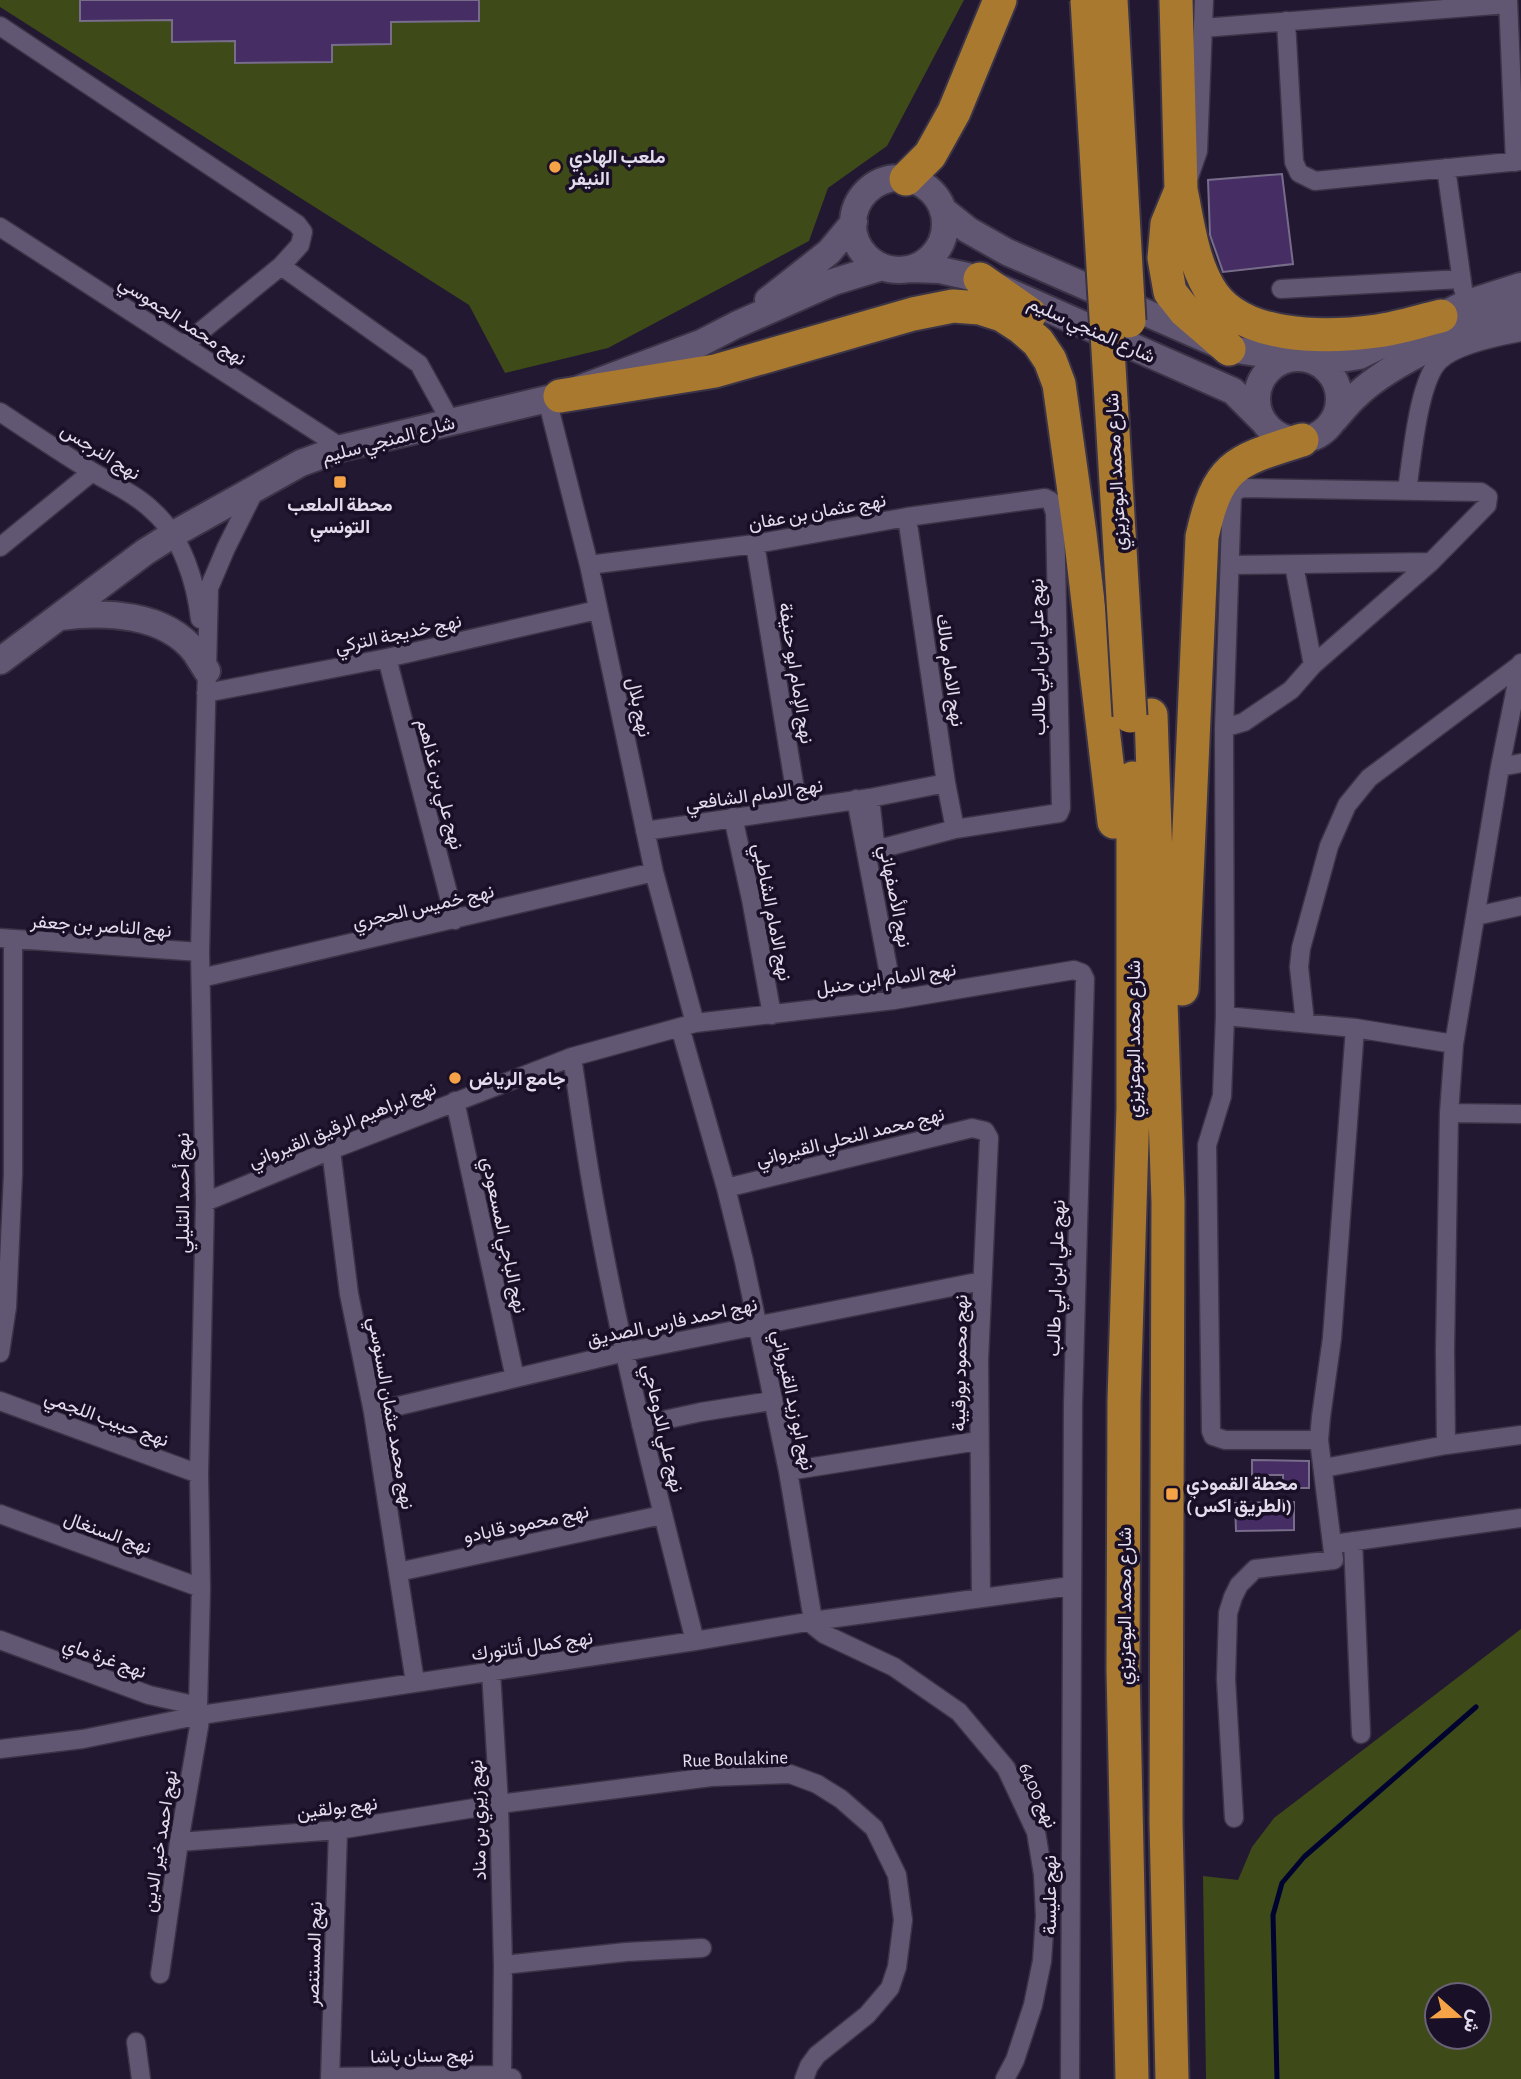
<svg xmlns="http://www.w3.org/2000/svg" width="1521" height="2079" viewBox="0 0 1521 2079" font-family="'Alegreya Sans',Vazirmatn,sans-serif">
  <rect width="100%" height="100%" fill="#221831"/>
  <path fill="#3e4a18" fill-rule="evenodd" d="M 0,0 L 964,0 L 887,146 L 828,188 L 809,241 L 608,348 L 505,373 L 469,305 L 0,7 Z
    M 1521,1629 L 1521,2079 L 1206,2079 L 1203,1876 L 1238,1880 L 1252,1847 L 1274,1818 ZM 1437,1995 L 1479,1995 L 1479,2037 L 1437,2037 Z"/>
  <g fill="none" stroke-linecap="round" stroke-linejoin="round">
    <path stroke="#000230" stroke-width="5" d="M 1277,2079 L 1273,1915 L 1282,1883 L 1304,1857 L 1476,1707"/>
  </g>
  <path fill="#462e65" stroke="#776c89" stroke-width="2" d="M 80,0 L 479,0 L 479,21 L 391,22 L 391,44 L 332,45 L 332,62 L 235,63 L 235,41 L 172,42 L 172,20 L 80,21 Z
    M 1282,174 L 1293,264 L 1223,272 L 1210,235 L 1208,180 Z
    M 1252,1460 L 1309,1461 L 1309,1488 L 1283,1488 L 1283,1475 L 1252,1475 Z
    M 1294,1502 L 1294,1530 L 1236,1531 L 1235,1503 Z"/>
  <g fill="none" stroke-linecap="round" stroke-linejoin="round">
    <g stroke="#3b3447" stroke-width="21">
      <path id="minor" d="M 1508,0 L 1515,162
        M 1286,21 L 1294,162 L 1299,173 L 1315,181 L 1521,161
        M 0,26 L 297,224 L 303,232 L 300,245 L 281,266 L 184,345
        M 1203,28 L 1508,4
        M 1446,168 L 1463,289
        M 1189,177 L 1198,151 L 1204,0
        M 0,227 L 342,448
        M 281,266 L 419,364 L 451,422
        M 1281,289 L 1461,279
        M 547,399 L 589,565 L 654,872 L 695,1023
        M 0,412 C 30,432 60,452 91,471 C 112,484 136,494 154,512 C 182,537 196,583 200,619
        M 1407,490 C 1412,459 1418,380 1440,360 C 1456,345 1499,336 1521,332
        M 907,517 L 946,783 L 955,829
        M 755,544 L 798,808
        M 0,547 L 92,472
        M 589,565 L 755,544 L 907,517 L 1045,498 L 1051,501 L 1055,513 L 1061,808 L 1059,813 L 955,829 L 883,848 L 875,843 L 870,798
        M 1231,565 L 1431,562
        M 1294,565 L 1313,665
        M 387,658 L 455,920
        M 206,693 L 387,658 L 597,610
        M 1224,728 L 1244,722 L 1291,690 L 1313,665 L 1431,562 L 1487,505 L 1488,497 L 1481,492 L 1241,488 L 1232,494 L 1224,728 L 1225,1016 L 1222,1096 L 1207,1145 L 1211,1431 L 1213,1436 L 1225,1440 L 1319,1440
        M 1500,767 L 1521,763
        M 856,799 L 894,1000
        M 733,817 L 751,899 L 772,1015
        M 645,831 L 870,798 L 946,783
        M 1476,916 L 1521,906
        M 0,938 L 200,952
        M 201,978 L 654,872
        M 1225,1016 L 1355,1028 L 1454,1044
        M 1305,1022 L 1299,967 L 1301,948 L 1329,846 L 1347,805 L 1369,778 L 1520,665
        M 680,1027 L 726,1188 L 744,1261 L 788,1471 L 814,1626 L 824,1634 L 894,1667 L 959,1712 L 1006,1768 L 1036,1832 L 1043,1874 L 1045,1916 L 1042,1961 L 1033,2005 L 1015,2060 L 1005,2079
        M 572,1057 C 580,1109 587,1163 597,1215 C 623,1359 659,1500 695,1641
        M 455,1101 L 515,1378
        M 1449,1113 L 1521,1114
        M 331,1150 L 349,1294 L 373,1412 L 415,1682
        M 726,1188 L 972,1128 L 985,1131 L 989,1138 L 979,1360 L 981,1598
        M 205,1202 L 331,1150 L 572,1057 L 695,1023 L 894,1000 L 1074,970 L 1082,973 L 1085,979 L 1073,1404 L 1070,2079
        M 0,1353 L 7,1307 L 13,1174 L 13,940
        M 0,1401 L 199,1474
        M 373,1412 L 625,1352 L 982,1281
        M 641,1425 L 701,1412 L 771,1401
        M 1446,1445 L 1445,1351 L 1449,1113 L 1454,1044 L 1500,767 L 1521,663
        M 1324,1468 L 1446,1445 L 1521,1435
        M 788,1471 L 978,1441
        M 0,1514 L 201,1588
        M 1353,1541 L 1361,1734
        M 1341,1543 L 1521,1518
        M 398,1572 L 662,1515
        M 0,1640 L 149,1695 L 198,1706
        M 491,1672 L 499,1804 L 503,1965 L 502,2079
        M 0,1749 L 83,1739 L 201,1715 L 695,1641 L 813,1621 L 1071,1586
        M 1234,1818 L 1226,1679 L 1228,1613 L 1233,1597 L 1239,1585 L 1255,1569 L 1334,1560 L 1319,1440 L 1321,1417 L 1332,1338 L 1355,1028
        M 179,1842 L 338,1830 L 499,1804 L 711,1777 L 790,1774 L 817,1784 L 841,1799 L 874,1828 L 897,1875 L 903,1920 L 897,1967 L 890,1988 L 867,2015 L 817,2055 L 809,2066 L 804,2079
        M 503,1965 L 626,1952 L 702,1948
        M 160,1974 L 179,1842 L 201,1715 L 198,1706 L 201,1588 L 199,1474 L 205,1202 L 200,952 L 209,588 L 226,548 L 255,490
        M 136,2042 L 141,2079
        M 330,2077 L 503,2075 L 512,2078
        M 330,2079 L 338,1830"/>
    </g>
    <g stroke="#3b3447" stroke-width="30">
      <path id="secondary" d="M853 224a46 46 0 1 1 92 0a46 46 0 1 1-92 0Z
        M 943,210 L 968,230 L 1007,252 L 1229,349 L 1293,358
        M 910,269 L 940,270 L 980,279 L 1233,391 L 1262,420
        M 768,300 L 829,252 L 854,222
        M1257 399a41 41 0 1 1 82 0a41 41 0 1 1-82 0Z
        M 1309,359 L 1347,358 L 1359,356 L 1465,304 L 1521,286
        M 1335,419 C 1342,411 1349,402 1357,395 C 1390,363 1476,323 1521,312
        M 60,617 C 104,611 165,613 195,652 C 199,658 203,665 207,671
        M 0,661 L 145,552 L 172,535 L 301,463 L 342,448 L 560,396 L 701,343 L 736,325 L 833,282 L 882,267"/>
    </g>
    <g stroke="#3b3447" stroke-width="37">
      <path id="motorway" d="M 1176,0 L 1181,190 L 1167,224 L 1164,258 L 1170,292 L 1185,311 L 1229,349
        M 906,179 L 930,155 L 954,112 L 1000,0
        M 1181,190 C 1188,223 1192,259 1209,288 C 1238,340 1326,338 1377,331 C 1399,328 1420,321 1441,316
        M 980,279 L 1030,314
        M 560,396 L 715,371 L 913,314 L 953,306 L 980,308 L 1002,315 L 1022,328 L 1038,342 L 1050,360 L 1059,384 L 1080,534 L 1114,822
        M 1151,715 L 1168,1202 L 1166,1822 L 1172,2079
        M 1182,989 L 1202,537 C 1218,464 1235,461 1302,440
        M 1132,2079 L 1123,1670 L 1124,1401 L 1133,1108 L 1133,778"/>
    </g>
    <use href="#minor" stroke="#615773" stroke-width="18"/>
    <use href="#secondary" stroke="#615773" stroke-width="26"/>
    <use href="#motorway" stroke="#a97930" stroke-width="33"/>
    <g stroke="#3b3447" stroke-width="37" stroke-linecap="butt">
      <path id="motorway-bridge" d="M 1087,0 L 1130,716
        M 1111,0 L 1129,321"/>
    </g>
    <use href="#motorway-bridge" stroke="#a97930" stroke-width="33"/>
  </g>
  <g fill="#f6a247" stroke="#190f26" stroke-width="2.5">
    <circle cx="555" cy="167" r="7"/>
    <rect x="333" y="475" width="14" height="14" rx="3.5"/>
    <circle cx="455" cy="1078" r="7"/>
    <rect x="1165" y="1487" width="14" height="14" rx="3.5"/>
  </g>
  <g text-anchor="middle" stroke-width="7" stroke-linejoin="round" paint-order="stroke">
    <g font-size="19" font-weight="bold" fill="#e2dced" stroke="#190f26" text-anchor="start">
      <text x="569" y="163">ملعب الهادي<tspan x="569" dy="22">النيفر</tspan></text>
      <text x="340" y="511" text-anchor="middle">محطة الملعب<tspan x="340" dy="22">التونسي</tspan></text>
      <text x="469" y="1085">جامع الرياض</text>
      <text x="1186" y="1490">محطة القمودي<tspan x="1186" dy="22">( الطريق اكس)</tspan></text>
    </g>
    <g font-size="19" fill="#e2dced" stroke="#190f26">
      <text transform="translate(183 320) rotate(33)" y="7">نهج محمد الجموسي</text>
      <text transform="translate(1092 329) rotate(24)" y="7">شارع المنجي سليم</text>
      <text transform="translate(388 439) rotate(-15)" y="7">شارع المنجي سليم</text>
      <text transform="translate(101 451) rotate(32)" y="7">نهج النرجس</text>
      <text transform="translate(1115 472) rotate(-93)" y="7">شارع محمد البوعزيزي</text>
      <text transform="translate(817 511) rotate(-10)" y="7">نهج عثمان بن عفان</text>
      <text transform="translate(398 633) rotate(-12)" y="7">نهج خديجة التركي</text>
      <text transform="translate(1037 657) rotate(-91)" y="7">نهج علي ابن ابي طالب</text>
      <text transform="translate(951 670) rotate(82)" y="7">نهج الامام مالك</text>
      <text transform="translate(797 673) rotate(81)" y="7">نهج الإمام ابو حنيفة</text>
      <text transform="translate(640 707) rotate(78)" y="7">نهج بلال</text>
      <text transform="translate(441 784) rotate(75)" y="7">نهج علي بن غذاهم</text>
      <text transform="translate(754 794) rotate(-8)" y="7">نهج الامام الشافعي</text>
      <text transform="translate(896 896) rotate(79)" y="7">نهج الأصفهاني</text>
      <text transform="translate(423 906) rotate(-13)" y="7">نهج خميس الحجري</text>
      <text transform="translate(773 912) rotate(79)" y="7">نهج الامام الشاطبي</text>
      <text transform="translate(101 925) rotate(4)" y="7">نهج الناصر بن جعفر</text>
      <text transform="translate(886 978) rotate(-8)" y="7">نهج الامام ابن حنبل</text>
      <text transform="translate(1133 1039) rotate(-90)" y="7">شارع محمد البوعزيزي</text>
      <text transform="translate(342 1124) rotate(-22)" y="7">نهج ابراهيم الرقيق القيرواني</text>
      <text transform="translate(850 1136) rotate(-14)" y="7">نهج محمد النحلي القيرواني</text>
      <text transform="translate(182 1193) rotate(-90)" y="7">نهج أحمد التليلي</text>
      <text transform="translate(505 1235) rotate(78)" y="7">نهج الباجي المسعودي</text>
      <text transform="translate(1055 1278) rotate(-88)" y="7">نهج علي ابن ابي طالب</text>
      <text transform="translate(672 1321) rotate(-12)" y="7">نهج احمد فارس الصديق</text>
      <text transform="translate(959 1363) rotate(-89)" y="7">نهج محمود بورقيبة</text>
      <text transform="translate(794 1400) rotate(78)" y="7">نهج ابو زيد القيرواني</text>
      <text transform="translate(392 1413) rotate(80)" y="7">نهج محمد عثمان السنوسي</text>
      <text transform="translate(107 1418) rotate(20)" y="7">نهج حبيب اللجمي</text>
      <text transform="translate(664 1428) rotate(77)" y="7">نهج علي الدوعاجي</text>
      <text transform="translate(526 1523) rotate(-12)" y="7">نهج محمود قابادو</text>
      <text transform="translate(108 1532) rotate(20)" y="7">نهج السنغال</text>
      <text transform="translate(1124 1606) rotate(-90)" y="7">شارع محمد البوعزيزي</text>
      <text transform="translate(532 1645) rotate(-8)" y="7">نهج كمال أتاتورك</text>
      <text transform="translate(105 1657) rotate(20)" y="7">نهج غرة ماي</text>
      <text transform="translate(735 1758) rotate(-2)" y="7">Rue Boulakine</text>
      <text transform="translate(1039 1795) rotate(66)" y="7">نهج 6400</text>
      <text transform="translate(337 1807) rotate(-7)" y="7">نهج بولقين</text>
      <text transform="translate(477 1820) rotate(-92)" y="7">نهج زيري بن مناد</text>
      <text transform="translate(159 1841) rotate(-81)" y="7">نهج احمد خير الدين</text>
      <text transform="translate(1049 1895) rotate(-90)" y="7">نهج عليسة</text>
      <text transform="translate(313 1954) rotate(-88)" y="7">نهج المستنصر</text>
      <text transform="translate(422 2055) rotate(-1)" y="7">نهج سنان باشا</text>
    </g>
  </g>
  <g transform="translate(1458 2016) rotate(110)"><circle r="33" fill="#190f26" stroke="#696176" stroke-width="2"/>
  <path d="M0-5L12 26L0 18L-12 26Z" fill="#f6a247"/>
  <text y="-10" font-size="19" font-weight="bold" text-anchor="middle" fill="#e2dced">ش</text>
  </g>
</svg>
